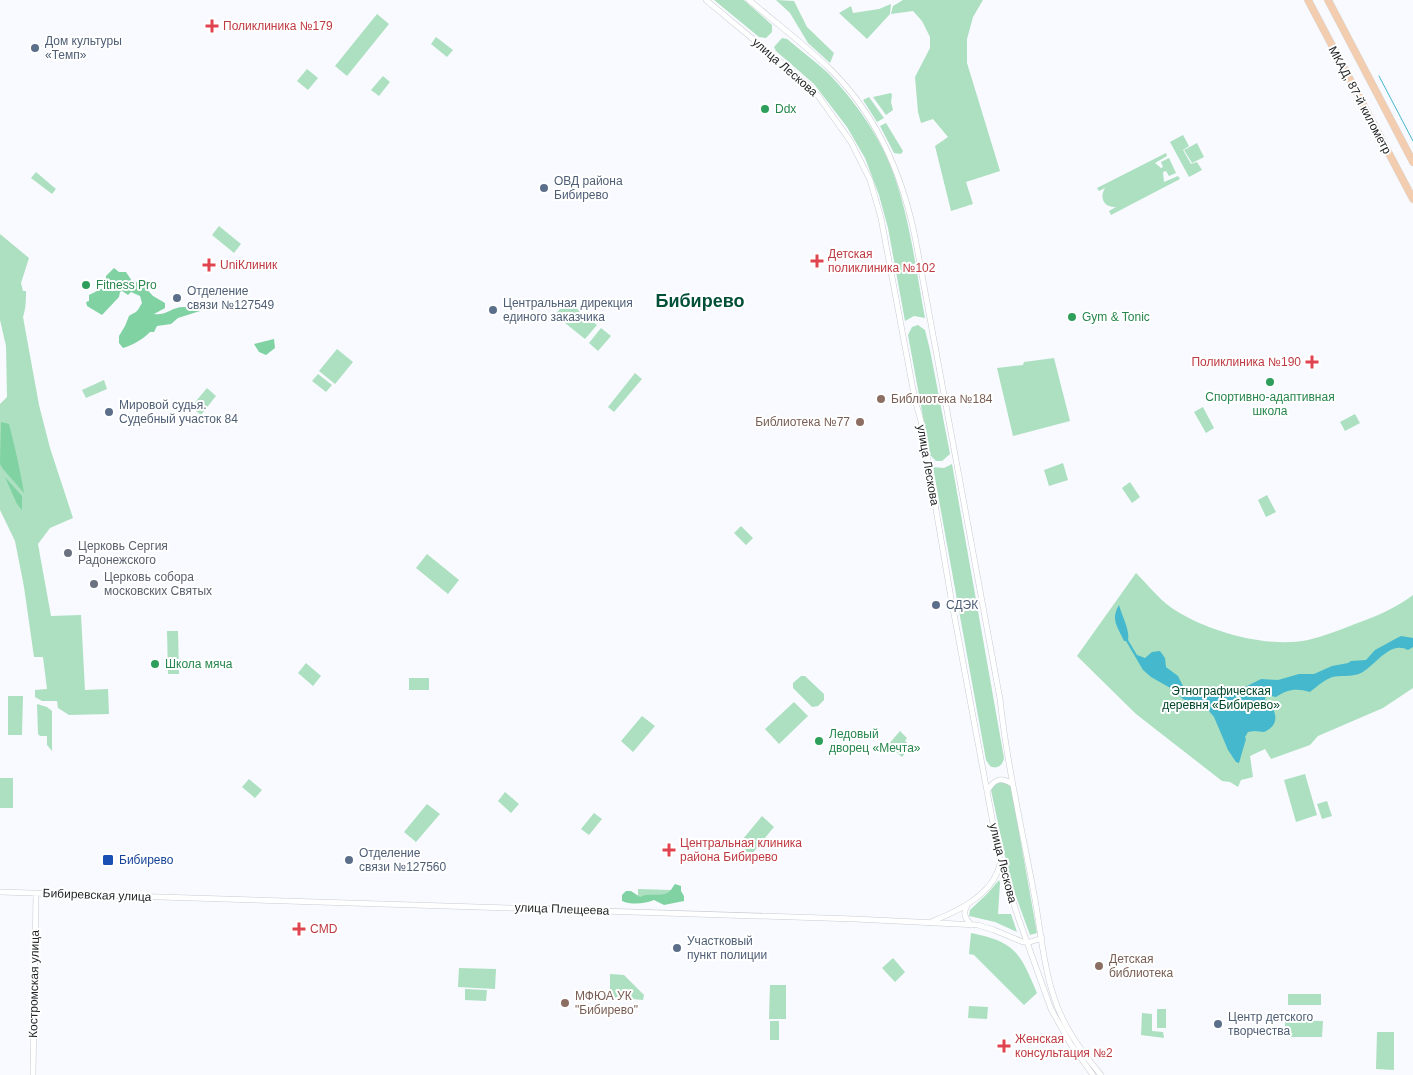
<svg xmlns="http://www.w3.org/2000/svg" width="1413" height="1075" viewBox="0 0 1413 1075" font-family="Helvetica,sans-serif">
  <rect width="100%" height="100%" fill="#f8faff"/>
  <path fill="#ace0c0" d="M 714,0 L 744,0 L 772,25 L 772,32 L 766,38 L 759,37 Z
    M 776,0 L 794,1 L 807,27 L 834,53 L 830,63 L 808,43 L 790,13 Z
    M 903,0 L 983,0 L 973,17 L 967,39 L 967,63 L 1000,171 L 966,182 L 973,204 L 951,211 L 935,146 L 948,137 L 933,119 L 921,123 L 918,112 L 915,77 L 930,48 L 930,37 L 922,21 L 913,11 L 891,14 L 893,6 Z
    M 891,4 L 890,14 L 867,39 L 839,13 L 851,6 L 853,13 L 879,9 Z
    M 377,14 L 389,24 L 347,76 L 335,66 Z
    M 436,37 L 453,50 L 447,57 L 431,44 Z
    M 782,38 L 787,39 C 800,50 815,61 828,73 C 854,100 880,136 893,172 C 910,219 916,270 925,318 L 914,316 L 905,321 L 888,228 L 879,195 L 865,158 L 847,127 L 814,84 L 776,51 L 774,47 Z
    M 307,69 L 318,78 L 308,90 L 297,81 Z
    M 383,76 L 390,82 L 379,96 L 371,90 Z
    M 891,93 L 892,95 L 891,102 L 893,110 L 886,115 L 873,97 Z
    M 869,97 L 884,118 L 877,122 L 863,100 Z
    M 886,123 L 903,151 L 901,154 L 894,153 L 880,126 Z
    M 1183,135 L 1189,146 L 1183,150 L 1191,164 L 1197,162 L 1202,170 L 1189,177 L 1170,142 Z
    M 1197,143 L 1204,157 L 1192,163 L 1184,150 Z
    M 1166,153 L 1167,156 L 1155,163 L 1161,168 L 1163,167 L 1161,162 L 1169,158 L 1176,173 L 1169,176 L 1166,171 L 1163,172 L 1164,182 L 1178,176 L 1180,179 L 1111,215 L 1109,211 L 1116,207 C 1104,208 1099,198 1105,188 L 1099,191 L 1097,188 Z
    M 36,172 L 56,189 L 52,194 L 31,178 Z
    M 219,226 L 241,244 L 234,253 L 212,235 Z
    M 0,234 L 29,258 L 21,283 L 23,291 L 26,291 C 26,300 26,308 23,317 L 39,405 L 50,448 L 73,518 L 50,528 L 38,544 L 51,616 L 81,615 L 85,690 L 108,689 L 109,714 L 69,715 L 58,708 L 57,701 L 42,701 L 35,697 L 35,690 L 47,689 L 43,657 L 34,657 L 24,587 L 15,541 L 0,510 L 0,404 L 7,397 L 6,346 L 0,320 Z
    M 567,300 L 597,325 L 585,339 L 555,315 Z
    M 918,325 L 925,330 L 930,350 L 950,454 L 942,461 L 936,461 L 930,455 L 908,335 L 912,327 Z
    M 601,328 L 611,336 L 598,351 L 589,343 Z
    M 337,349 L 353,362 L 335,384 L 319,371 Z
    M 1054,358 L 1070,421 L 1013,436 L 997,368 L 1023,365 L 1024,362 Z
    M 635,373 L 642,379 L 614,412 L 608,407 Z
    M 318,374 L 332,385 L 326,392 L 312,381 Z
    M 104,380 L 107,389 L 86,398 L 82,390 Z
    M 207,388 L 216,396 L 201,415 L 191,407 Z
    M 1203,407 L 1214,428 L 1206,433 L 1194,412 Z
    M 1355,414 L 1360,423 L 1345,431 L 1340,422 Z
    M 1063,463 L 1068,480 L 1049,486 L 1044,470 Z
    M 952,464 L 1004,758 C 1003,765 997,770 990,766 L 986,760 L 933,467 L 944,468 Z
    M 1130,482 L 1140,497 L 1132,503 L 1122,488 Z
    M 1267,495 L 1276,512 L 1266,517 L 1258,500 Z
    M 741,526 L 753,538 L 746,545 L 734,533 Z
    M 427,554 L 459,580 L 448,594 L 416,568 Z
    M 1136,573 C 1149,586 1162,603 1178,612 C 1213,633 1268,648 1308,640 C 1324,636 1340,630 1355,624 C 1375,617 1396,608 1413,595 L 1413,688 L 1383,708 L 1318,736 L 1310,745 L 1271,759 L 1265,749 L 1250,756 L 1253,777 L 1241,780 L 1238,787 L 1230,782 L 1222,781 L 1136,714 L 1077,656 Z
    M 167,631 L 178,631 L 179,674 L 168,674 Z
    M 306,663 L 321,676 L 313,686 L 298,673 Z
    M 801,676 L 805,676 L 824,694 L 824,700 L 818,706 L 812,707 L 793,688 L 793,683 Z
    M 409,678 L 429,678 L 429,690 L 409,690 Z
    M 8,696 L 23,696 L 22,735 L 8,735 Z
    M 794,702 L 808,716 L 779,744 L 765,729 Z
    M 37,704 L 47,707 L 52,711 L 52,751 L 47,745 L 47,736 L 40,736 L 38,734 Z
    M 642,716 L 655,726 L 633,752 L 621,741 Z
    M 900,731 L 907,738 L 905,741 L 911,746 L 902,757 L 888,745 Z
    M 1305,774 L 1317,815 L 1296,822 L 1284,780 Z
    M 0,778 L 13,778 L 13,808 L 0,808 Z
    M 249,779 L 262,790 L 255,798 L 242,787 Z
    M 999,782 L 1007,783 L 1011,787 L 1037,933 L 1030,935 L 1010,880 L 991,790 L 992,786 Z
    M 505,792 L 519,804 L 511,813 L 498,801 Z
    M 1327,801 L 1332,816 L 1322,819 L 1317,804 Z
    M 427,804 L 440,814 L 416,842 L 404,832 Z
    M 594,813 L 602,819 L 589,835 L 581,829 Z
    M 762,816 L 774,827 L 751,855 L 738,845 Z
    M 999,880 L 1000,883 L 998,914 L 1011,914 L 1017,932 L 995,922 L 969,916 L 970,910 L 987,894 Z
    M 638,889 L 672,890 L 672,899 L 638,898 Z
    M 971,933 C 1016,942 1020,953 1037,993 L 1024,1005 L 974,955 L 969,954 Z
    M 893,958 L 905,972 L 895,982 L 882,968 Z
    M 459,968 L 496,969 L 495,989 L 458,987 Z
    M 610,974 L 624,975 L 644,995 L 643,1000 L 610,997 Z
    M 770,985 L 786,985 L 786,1019 L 769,1019 Z
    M 465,989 L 487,990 L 486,1001 L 465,1000 Z
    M 1288,994 L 1321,994 L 1321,1005 L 1288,1005 Z
    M 969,1006 L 988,1007 L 987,1019 L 968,1018 Z
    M 1157,1009 L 1166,1009 L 1166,1028 L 1157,1028 Z
    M 1142,1013 L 1152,1014 L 1152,1031 L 1163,1032 L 1164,1038 L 1141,1035 Z
    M 1285,1020 L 1323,1021 L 1322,1037 L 1285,1037 Z
    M 770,1021 L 779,1021 L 779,1040 L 770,1040 Z
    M 1377,1032 L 1394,1032 L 1394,1070 L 1376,1069 Z"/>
  <path fill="#80d2a2" d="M 114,268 L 119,272 L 126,272 L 132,281 L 141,283 L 153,296 L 165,303 L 165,308 L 154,314 C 167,316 172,306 185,307 L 190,303 L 198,308 L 204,306 L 200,311 L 178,318 L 171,324 L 157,326 L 154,332 L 150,332 C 145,338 131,346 123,348 L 119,343 L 119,336 L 125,326 L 129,316 C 138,310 135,315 142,303 L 140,296 L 131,292 L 128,295 L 122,291 L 120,292 L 119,297 L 102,315 L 87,306 L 86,302 L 89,301 L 89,295 L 105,287 L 106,276 Z
    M 274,339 L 275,348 L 266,355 L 259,352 L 254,344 Z
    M 1,422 L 9,424 C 15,447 20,470 24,493 L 3,469 L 0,464 Z
    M 5,477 L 22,496 L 22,510 L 17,504 Z
    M 675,884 L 681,886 L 681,891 L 684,896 L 684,901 L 664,905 L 654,900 C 645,904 631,905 622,901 L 622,895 L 626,891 L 631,891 L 640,897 C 649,892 663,898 670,891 C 672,889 673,886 675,884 Z"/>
  <path fill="#45b8ce" d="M 1119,605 C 1122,616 1130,630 1128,640 L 1137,655 L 1145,658 L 1152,652 L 1160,651 L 1165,658 L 1166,667 L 1178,676 L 1183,686 L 1205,688 L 1211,692 L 1215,692 L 1218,689 L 1224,686 L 1232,691 L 1237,691 L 1261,679 L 1278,680 L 1299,674 L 1314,674 L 1332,666 L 1348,663 L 1351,661 L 1366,660 L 1375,650 L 1397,638 L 1401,636 L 1413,638 L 1413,647 L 1408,650 C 1390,640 1375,666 1361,673 C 1351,678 1339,674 1330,678 C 1323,681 1316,687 1310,692 C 1296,688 1288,689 1276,697 L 1266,695 L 1265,700 C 1277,709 1281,725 1264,732 L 1254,731 L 1248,732 L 1245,737 L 1246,739 L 1239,763 L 1236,762 L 1228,750 L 1214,717 L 1209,711 L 1183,699 L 1172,689 L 1151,677 L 1143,670 L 1126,641 L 1124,641 C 1118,627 1110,620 1119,605 Z"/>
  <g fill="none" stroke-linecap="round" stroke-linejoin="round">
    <path stroke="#45b8ce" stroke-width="1" d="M 1379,76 L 1413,141"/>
    <g stroke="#c8cbd1" stroke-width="6">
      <path id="secondary" d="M 706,0 L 807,84 L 819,97 L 851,142 L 870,180 L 881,218 L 915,400 L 921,421 L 951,598 L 1000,861 L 1018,917 L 1051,1009 L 1070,1043 L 1093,1075
        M 749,0 C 776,23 805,45 830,69 C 877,115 902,174 915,237 L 1000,699 C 1007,765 1022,829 1034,894 C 1040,925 1043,965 1053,994 C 1062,1025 1081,1051 1101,1075
        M 987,792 C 993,780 1000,776 1012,784
        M 0,892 L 855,919 L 978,925 L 994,930 L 1023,942 L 1030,942 L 1042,938
        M 967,906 C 962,914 966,918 971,925
        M 933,921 C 959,911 994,893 1000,864
        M 33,1075 L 36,893"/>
    </g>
    <g stroke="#d7d7d7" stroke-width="8">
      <path id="highway" d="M 1308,0 L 1413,199
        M 1328,0 L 1413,162"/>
    </g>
    <use href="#secondary" stroke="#fff" stroke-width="5"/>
    <use href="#highway" stroke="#f2cdb0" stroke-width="7"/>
  </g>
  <g fill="#e0444e" stroke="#fff" stroke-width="2">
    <path d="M209.5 18.5h5v5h5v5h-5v5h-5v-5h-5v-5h5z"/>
    <path d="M814.5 253.5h5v5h5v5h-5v5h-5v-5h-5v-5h5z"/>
    <path d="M206.5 257.5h5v5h5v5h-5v5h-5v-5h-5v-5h5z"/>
    <path d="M1309.5 354.5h5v5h5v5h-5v5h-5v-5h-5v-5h5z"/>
    <path d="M666.5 842.5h5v5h5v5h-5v5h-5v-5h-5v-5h5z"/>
    <path d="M296.5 921.5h5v5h5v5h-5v5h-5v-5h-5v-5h5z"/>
    <path d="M1001.5 1038.5h5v5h5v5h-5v5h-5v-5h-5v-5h5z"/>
  </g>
  <g fill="#5c6f8a" stroke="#fff" stroke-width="2">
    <circle cx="35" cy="48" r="5"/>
    <circle cx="544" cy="188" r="5"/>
    <circle cx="177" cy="298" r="5"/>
    <circle cx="493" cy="310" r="5"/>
    <circle cx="109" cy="412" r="5"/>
    <circle cx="936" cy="605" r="5"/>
    <circle cx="349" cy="860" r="5"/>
    <circle cx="677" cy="948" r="5"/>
    <circle cx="1218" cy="1024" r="5"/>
  </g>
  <g fill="#2e9e5b" stroke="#fff" stroke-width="2">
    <circle cx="765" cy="109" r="5"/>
    <circle cx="86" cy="285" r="5"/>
    <circle cx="1072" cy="317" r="5"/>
    <circle cx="1270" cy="382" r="5"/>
    <circle cx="155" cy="664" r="5"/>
    <circle cx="819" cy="741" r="5"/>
  </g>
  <g fill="#8d6e63" stroke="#fff" stroke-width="2">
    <circle cx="881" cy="399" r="5"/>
    <circle cx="860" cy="422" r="5"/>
    <circle cx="1099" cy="966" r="5"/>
    <circle cx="565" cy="1003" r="5"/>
  </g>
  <g fill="#6b7280" stroke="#fff" stroke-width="2">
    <circle cx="68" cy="553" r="5"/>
    <circle cx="94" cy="584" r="5"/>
  </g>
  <rect fill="#1a4fb4" stroke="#fff" stroke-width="2" x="102" y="854" width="12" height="12" rx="2.5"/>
  <g text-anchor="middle" stroke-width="4" stroke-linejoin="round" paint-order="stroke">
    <g font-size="12" fill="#be3a42" stroke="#fff" text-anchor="start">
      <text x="223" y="30">Поликлиника №179</text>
      <text x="828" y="258">Детская<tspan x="828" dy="14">поликлиника №102</tspan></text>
      <text x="220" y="269">UniКлиник</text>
      <text x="1301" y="366" text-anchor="end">Поликлиника №190</text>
      <text x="680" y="847">Центральная клиника<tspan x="680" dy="14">района Бибирево</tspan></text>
      <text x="310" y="933">CMD</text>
      <text x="1015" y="1043">Женская<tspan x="1015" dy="14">консультация №2</tspan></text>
    </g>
    <g font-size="12" fill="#4e5e75" stroke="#fff" text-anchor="start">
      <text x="45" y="45">Дом культуры<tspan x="45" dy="14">«Темп»</tspan></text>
      <text x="554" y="185">ОВД района<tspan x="554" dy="14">Бибирево</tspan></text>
      <text x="187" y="295">Отделение<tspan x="187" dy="14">связи №127549</tspan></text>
      <text x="503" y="307">Центральная дирекция<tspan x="503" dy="14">единого заказчика</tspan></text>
      <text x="119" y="409">Мировой судья.<tspan x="119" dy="14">Судебный участок 84</tspan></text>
      <text x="946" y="609">СДЭК</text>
      <text x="359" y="857">Отделение<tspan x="359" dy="14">связи №127560</tspan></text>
      <text x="687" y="945">Участковый<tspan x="687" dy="14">пункт полиции</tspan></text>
      <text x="1228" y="1021">Центр детского<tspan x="1228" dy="14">творчества</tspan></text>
    </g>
    <g font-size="12" fill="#1f2022" stroke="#fff">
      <text transform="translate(785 67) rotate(41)" y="4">улица Лескова</text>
      <text transform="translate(1360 100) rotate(62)" y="4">МКАД, 87-й километр</text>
      <text transform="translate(928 465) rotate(80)" y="4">улица Лескова</text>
      <text transform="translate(1003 863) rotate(76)" y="4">улица Лескова</text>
      <text transform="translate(97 895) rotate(2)" y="4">Бибиревская улица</text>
      <text transform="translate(562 909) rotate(2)" y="4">улица Плещеева</text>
      <text transform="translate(34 984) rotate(-89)" y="4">Костромская улица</text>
    </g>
    <g font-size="12" fill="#27864d" stroke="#fff" text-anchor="start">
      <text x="775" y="113">Ddx</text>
      <text x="96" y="289">Fitness Pro</text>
      <text x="1082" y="321">Gym &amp; Tonic</text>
      <text x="1270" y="401" text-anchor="middle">Спортивно-адаптивная<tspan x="1270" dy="14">школа</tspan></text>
      <text x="165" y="668">Школа мяча</text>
      <text x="829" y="738">Ледовый<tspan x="829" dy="14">дворец «Мечта»</tspan></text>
    </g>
    <g font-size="12" fill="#785e54" stroke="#fff" text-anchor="start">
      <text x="891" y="403">Библиотека №184</text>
      <text x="850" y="426" text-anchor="end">Библиотека №77</text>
      <text x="1109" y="963">Детская<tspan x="1109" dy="14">библиотека</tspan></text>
      <text x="575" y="1000">МФЮА УК<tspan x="575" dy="14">"Бибирево"</tspan></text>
    </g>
    <g font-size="12" fill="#5b616d" stroke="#fff" text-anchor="start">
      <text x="78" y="550">Церковь Сергия<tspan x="78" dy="14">Радонежского</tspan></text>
      <text x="104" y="581">Церковь собора<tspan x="104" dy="14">московских Святых</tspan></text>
    </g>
    <g font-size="12" fill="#014628" stroke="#fff">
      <text x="1221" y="695">Этнографическая<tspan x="1221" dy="14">деревня «Бибирево»</tspan></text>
    </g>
    <g font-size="12" fill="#164399" stroke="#fff" text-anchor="start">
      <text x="119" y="864">Бибирево</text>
    </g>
    <g font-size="18" font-weight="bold" fill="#005039" stroke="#fff">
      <text x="700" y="307">Бибирево</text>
    </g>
  </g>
</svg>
